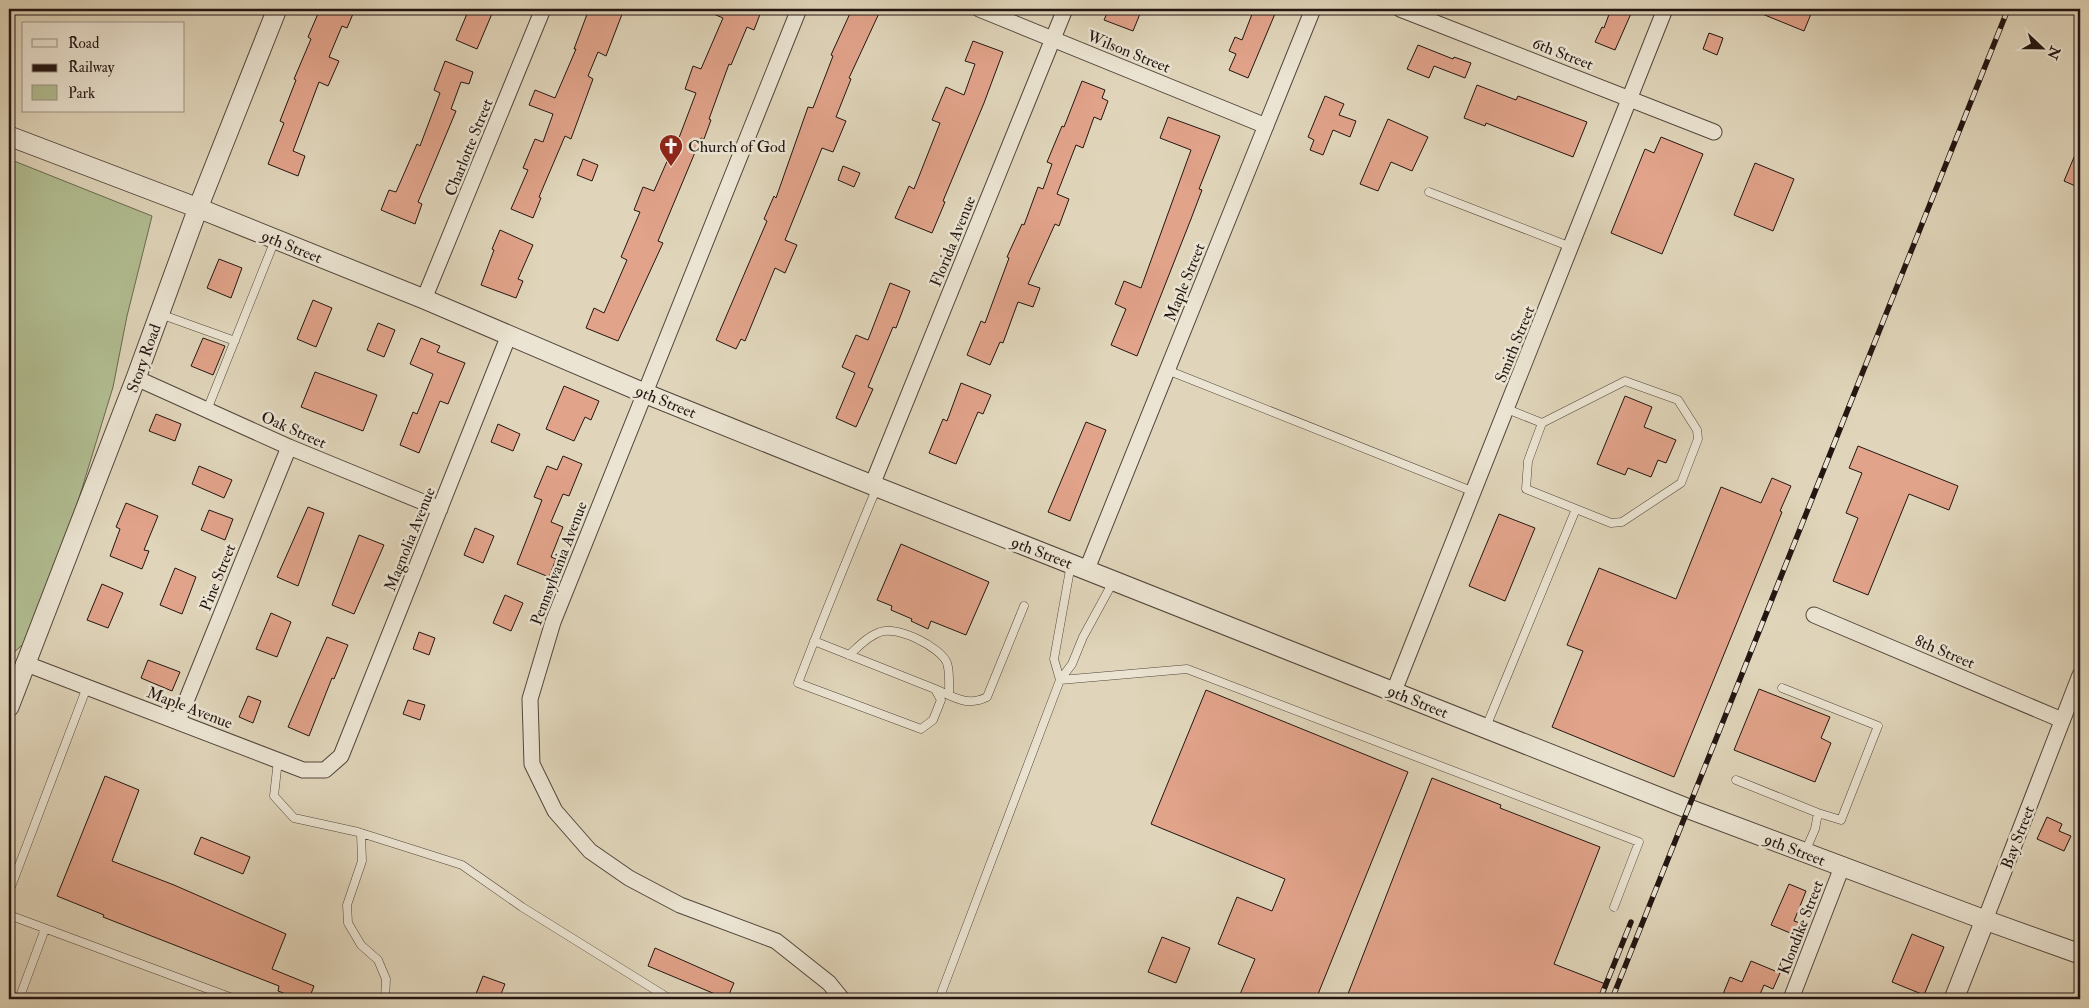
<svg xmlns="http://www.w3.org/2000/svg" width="2089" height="1008" viewBox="0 0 2089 1008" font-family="'IM FELL Double Pica',serif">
  <rect width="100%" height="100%" fill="#e0d5ba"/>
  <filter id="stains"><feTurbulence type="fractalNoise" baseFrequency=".004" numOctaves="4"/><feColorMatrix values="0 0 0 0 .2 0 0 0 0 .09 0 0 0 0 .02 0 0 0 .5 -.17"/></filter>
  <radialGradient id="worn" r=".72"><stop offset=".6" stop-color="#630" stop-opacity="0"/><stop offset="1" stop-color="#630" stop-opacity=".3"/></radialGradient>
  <path fill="#b1bd91" stroke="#6a6a52" d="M 9,159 L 152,216 L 127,316 L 113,387 L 57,570 L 32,636 L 9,657 Z"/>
  <path fill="#e1a38a" stroke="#231612" d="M 320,9 L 355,9 L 347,28 L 342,26 L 329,57 L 339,61 L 328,86 L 319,82 L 293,151 L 305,156 L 298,176 L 268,164 L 284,123 L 280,121 L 296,80 L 294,79 L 311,39 L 308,37 Z
    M 469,9 L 494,9 L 477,49 L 456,40 Z
    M 589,9 L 624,9 L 606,56 L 598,52 L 588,76 L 593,79 L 571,139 L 565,136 L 539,197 L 541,198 L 533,218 L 511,209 L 528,170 L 523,168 L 535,139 L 543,142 L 553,114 L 529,105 L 535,90 L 555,98 L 576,49 L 574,49 Z
    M 702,9 L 762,9 L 754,30 L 747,27 L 731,65 L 729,64 L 709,119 L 711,120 L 704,139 L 701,138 L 658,241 L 663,243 L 618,341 L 586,328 L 594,308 L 604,313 L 627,260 L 621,257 L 640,212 L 634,210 L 643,187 L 654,191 L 672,150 L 674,151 L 696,93 L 685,89 L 693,66 L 701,69 L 723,18 Z
    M 852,9 L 881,9 L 849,78 L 851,79 L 836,117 L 846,121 L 833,152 L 822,148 L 785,240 L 797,245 L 785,273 L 775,268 L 745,341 L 741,339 L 736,349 L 716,340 L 767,221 L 764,219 L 774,196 L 776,198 L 808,107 L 813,108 L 833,56 L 831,55 Z
    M 1109,9 L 1142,9 L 1133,31 L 1104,20 Z
    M 1254,9 L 1277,9 L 1248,78 L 1229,70 L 1236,54 L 1229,51 L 1235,37 L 1242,40 Z
    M 1611,9 L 1633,9 L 1615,50 L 1595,42 L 1602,27 L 1604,28 Z
    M 1750,9 L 1813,9 L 1804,31 Z
    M 1709,33 L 1723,38 L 1717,55 L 1703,49 Z
    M 973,41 L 1003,52 L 984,103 L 943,201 L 945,202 L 932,233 L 895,218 L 909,186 L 914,189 L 940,123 L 932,120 L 946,87 L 964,95 L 975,64 L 965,61 Z
    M 1418,45 L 1453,59 L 1454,57 L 1471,63 L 1465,78 L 1434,66 L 1429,78 L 1407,69 Z
    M 445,61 L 473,72 L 469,84 L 461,82 L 451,109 L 456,111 L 418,202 L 422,204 L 415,224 L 381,210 L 389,190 L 396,192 L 417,144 L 420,146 L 440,93 L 434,90 Z
    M 1082,81 L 1105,90 L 1102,98 L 1108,101 L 1101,120 L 1094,117 L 1083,148 L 1076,145 L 1057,194 L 1069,199 L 1059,226 L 1055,224 L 1028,284 L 1040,288 L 1033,307 L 1018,302 L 1003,343 L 1000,342 L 990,365 L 967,355 L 981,321 L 985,323 L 1009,258 L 1007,257 L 1022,224 L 1024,225 L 1038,187 L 1043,189 L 1052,164 L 1047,162 L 1062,126 L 1064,127 Z
    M 1477,85 L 1516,100 L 1518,96 L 1587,122 L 1573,157 L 1486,123 L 1485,126 L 1464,118 Z
    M 1325,96 L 1344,104 L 1339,115 L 1356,121 L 1350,137 L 1333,130 L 1323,155 L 1310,150 L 1314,140 L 1308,137 Z
    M 1168,117 L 1220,136 L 1199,189 L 1202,190 L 1191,219 L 1137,356 L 1111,345 L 1126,309 L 1115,304 L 1124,281 L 1141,288 L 1191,150 L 1160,138 Z
    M 1388,119 L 1428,137 L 1412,171 L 1391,162 L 1378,191 L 1360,184 Z
    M 1661,137 L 1703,154 L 1662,254 L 1611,233 L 1645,149 L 1654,153 Z
    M 2080,143 L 2080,188 L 2064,181 Z
    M 583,159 L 598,165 L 592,181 L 577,175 Z
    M 1755,163 L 1794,179 L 1773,231 L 1734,215 Z
    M 843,166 L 860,173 L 854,187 L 838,180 Z
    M 500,230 L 533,245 L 518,279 L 523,281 L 516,298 L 481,285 L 494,250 L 492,249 Z
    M 219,259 L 242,268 L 231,298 L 207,288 Z
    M 890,283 L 910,291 L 896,328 L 893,327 L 868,387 L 873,389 L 856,427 L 836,418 L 855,373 L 842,367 L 856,335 L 868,340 Z
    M 313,300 L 332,308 L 316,347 L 297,339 Z
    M 378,323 L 395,330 L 384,357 L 367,350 Z
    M 203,338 L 225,346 L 213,375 L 191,366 Z
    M 421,338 L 440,346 L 437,352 L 465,363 L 448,404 L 440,401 L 419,453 L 400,445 L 413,412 L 417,414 L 433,374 L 410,364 Z
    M 315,372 L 377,395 L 363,431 L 301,407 Z
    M 961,383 L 991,395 L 983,414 L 978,412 L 956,464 L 929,453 L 943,419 L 947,421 Z
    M 564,386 L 599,401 L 591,420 L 585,417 L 574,441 L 546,429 Z
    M 1625,396 L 1652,407 L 1644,427 L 1676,440 L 1666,463 L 1658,460 L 1651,477 L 1628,468 L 1625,475 L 1597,464 Z
    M 156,414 L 181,424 L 175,441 L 149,431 Z
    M 1086,422 L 1106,430 L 1070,521 L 1048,512 Z
    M 498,424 L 520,434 L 513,451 L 491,442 Z
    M 1858,446 L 1958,486 L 1949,510 L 1909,494 L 1868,595 L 1833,581 L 1858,518 L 1846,513 L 1862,473 L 1849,468 Z
    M 563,456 L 582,464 L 569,496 L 563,494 L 551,522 L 563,527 L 551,557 L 556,559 L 549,577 L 517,564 L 542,500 L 534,497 L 547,466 L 557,470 Z
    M 199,466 L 232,480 L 224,498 L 192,484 Z
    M 1772,478 L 1791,486 L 1780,511 L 1782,512 L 1674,777 L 1552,727 L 1583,651 L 1567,645 L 1599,568 L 1676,599 L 1721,487 L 1761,503 Z
    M 126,503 L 158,516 L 144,550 L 149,551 L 142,569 L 110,556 L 120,529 L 116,527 Z
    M 308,507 L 324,513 L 298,586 L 277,577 Z
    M 209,510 L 233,519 L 225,540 L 201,530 Z
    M 1499,514 L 1535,528 L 1505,601 L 1469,586 Z
    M 475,528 L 494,536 L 483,563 L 464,555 Z
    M 359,535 L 384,545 L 354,614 L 332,605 Z
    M 901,544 L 989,582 L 966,635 L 931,621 L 928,629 L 911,621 L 912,619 L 891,610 L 892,606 L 877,600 Z
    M 175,568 L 196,577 L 182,614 L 160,605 Z
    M 102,584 L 123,593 L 108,628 L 87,620 Z
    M 505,595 L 523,603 L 511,631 L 493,623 Z
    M 271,613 L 291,622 L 277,657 L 256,649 Z
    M 419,632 L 435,638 L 429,655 L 413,649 Z
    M 327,637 L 348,645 L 334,679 L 332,678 L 309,736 L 288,727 Z
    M 148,660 L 180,672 L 172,691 L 141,678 Z
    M 1759,689 L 1830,717 L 1821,738 L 1831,743 L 1815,782 L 1734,750 Z
    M 1206,690 L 1408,772 L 1316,999 L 1238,999 L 1255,959 L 1218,944 L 1237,897 L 1272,911 L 1285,879 L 1151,824 Z
    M 248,696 L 261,701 L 253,723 L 239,717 Z
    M 408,700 L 425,705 L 420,720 L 403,714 Z
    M 105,776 L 139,790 L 112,861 L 174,885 L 286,934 L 272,969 L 314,986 L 309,999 L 299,999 L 278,991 L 279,986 L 103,917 L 104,915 L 57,896 Z
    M 1432,778 L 1501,805 L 1500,808 L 1600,847 L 1554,964 L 1608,985 L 1602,999 L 1346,999 Z
    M 2047,817 L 2062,824 L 2059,831 L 2071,836 L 2064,851 L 2037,839 Z
    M 201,837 L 250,857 L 243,874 L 194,854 Z
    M 1789,884 L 1806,891 L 1794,921 L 1800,923 L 1795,935 L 1771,925 Z
    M 1912,934 L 1944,947 L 1924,995 L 1892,982 Z
    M 1162,937 L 1190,948 L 1176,983 L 1148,972 Z
    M 655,948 L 734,983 L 727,999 L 648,966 Z
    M 1751,961 L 1780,973 L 1773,989 L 1764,985 L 1758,999 L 1721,999 L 1730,977 L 1742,982 Z
    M 483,976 L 505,984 L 499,999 L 474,999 Z"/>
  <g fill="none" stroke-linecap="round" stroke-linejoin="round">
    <g stroke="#52463c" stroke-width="9">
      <path id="service" d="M 1429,192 L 1571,247
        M 160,314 L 235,341
        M 1167,370 L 1474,492
        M 207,410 L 275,240
        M 1542,423 L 1625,381 L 1678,400 L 1697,430 L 1698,439 L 1681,483 L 1622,522 L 1611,523 L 1576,509
        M 814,641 L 935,689 L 941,700 L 933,720 L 921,729 L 798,683 C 823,617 850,552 877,487
        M 849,655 C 858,647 868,636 880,632 C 896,625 941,647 947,663 C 950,672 949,685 949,695
        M 1060,680 L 1187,669 L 1639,842 L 1614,907
        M 1060,680 L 1054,659 L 1071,564
        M 1782,688 L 1878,726 L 1841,820 L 1818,813
        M 935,689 C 954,697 967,707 987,697 L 1024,606
        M 1486,727 L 1576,509 L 1526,489 L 1528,461 L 1542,423 L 1507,409
        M 278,760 L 274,796 L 294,818 L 358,832 L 462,865 L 522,907 L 670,999
        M 1736,780 L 1818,813 L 1815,829 L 1805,852
        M 361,833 L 362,861 L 347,905 L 348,923 L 361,945 L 378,960 L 386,979 L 385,999
        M 9,892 L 87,687
        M 9,915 L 235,999
        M 9,995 L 20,999
        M 19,999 L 45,929
        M 939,999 L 1060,680 L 1072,664 L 1083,637 L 1113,582"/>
    </g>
    <g stroke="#52463c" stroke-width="17">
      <path id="minor" d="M 799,9 L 553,622 L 530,699 L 532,764 L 555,811 L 590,851 L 629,878 L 680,905 L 776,941 L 829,983 L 842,999
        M 979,9 L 1266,126
        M 1400,9 L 1714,132
        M 424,299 L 543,9
        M 136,378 L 289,447 L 440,509
        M 872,485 L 1065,9
        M 1087,569 L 1313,9
        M 1814,615 L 2062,720
        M 24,663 L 303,770 L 325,770 L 341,756 L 509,335
        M 1394,691 L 1665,9
        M 178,721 L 289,447
        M 1985,920 L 2080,675
        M 1791,999 L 1842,867"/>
    </g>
    <g stroke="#52463c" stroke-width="21">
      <path id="tertiary" d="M 9,136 L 198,208 L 424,299 L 644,393 L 877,487 L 1689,809 L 1985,920 L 2080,954
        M 9,707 L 136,378 L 198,208 L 277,9
        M 1954,999 L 1985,920"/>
    </g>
    <use href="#service" stroke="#ebe4d2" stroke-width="8"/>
    <use href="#minor" stroke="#ebe4d2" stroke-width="15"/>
    <use href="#tertiary" stroke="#ebe4d2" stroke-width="19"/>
    <g stroke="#231612" stroke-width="5.5">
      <path id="rail" d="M 1600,999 L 1631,922
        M 1612,999 L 2008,9"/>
    </g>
    <use href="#rail" stroke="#ebe4d2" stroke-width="4" stroke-dasharray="11" stroke-linecap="butt"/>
  </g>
  <defs>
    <g id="church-pin" transform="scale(1.25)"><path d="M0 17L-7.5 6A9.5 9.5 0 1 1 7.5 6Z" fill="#8f2418" stroke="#ebe4d2"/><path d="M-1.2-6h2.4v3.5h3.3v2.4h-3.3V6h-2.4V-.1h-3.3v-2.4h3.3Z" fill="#fff"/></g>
  </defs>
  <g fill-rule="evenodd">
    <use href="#church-pin" x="671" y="146"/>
  </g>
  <g text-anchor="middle" stroke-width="5" stroke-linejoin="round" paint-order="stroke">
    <g font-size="16" fill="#231612" stroke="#ebe4d2">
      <text transform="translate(1129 51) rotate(22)" y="6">Wilson Street</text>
      <text transform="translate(1563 53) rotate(21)" y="6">6th Street</text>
      <text transform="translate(468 147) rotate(-68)" y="6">Charlotte Street</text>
      <text transform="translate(952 241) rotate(-68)" y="6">Florida Avenue</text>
      <text transform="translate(292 246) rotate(22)" y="6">9th Street</text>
      <text transform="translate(1184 282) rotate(-68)" y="6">Maple Street</text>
      <text transform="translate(1514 344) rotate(-68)" y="6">Smith Street</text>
      <text transform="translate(143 358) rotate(-70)" y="6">Story Road</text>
      <text transform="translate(666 401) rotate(22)" y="6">9th Street</text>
      <text transform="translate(294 429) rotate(24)" y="6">Oak Street</text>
      <text transform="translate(409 539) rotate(-68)" y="6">Magnolia Avenue</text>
      <text transform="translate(1042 552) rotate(21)" y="6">9th Street</text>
      <text transform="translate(558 563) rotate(-69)" y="6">Pennsylvania Avenue</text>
      <text transform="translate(217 577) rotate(-68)" y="6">Pine Street</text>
      <text transform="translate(1945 651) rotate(23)" y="6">8th Street</text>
      <text transform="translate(1418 701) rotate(22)" y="6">9th Street</text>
      <text transform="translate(190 707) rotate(21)" y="6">Maple Avenue</text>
      <text transform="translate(2017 837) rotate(-69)" y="6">Bay Street</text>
      <text transform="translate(1795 849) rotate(21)" y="6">9th Street</text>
      <text transform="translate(1800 927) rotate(-69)" y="6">Klondike Street</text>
    </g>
    <g font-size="16" fill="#231612" stroke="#ebe4d2" text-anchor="start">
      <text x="688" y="152">Church of God</text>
    </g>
  </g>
  <rect width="2089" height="1008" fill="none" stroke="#e0d5ba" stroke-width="30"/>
  <rect x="10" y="10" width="2069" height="988" fill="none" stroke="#231612" stroke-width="2.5"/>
  <rect x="15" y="15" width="2059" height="978" fill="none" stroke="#231612"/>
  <rect x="22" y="22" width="162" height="90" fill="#ebe4d2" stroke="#9b9285"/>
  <rect x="32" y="39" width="25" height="8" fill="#ebe4d2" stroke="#9b9285"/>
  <text x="68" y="48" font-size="15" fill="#231612">Road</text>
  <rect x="32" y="64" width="25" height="8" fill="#231612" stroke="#9b9285"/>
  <text x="68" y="72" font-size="15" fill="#231612">Railway</text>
  <rect x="32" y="85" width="25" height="15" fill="#b1bd91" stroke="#9b9285"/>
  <text x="68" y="98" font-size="15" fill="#231612">Park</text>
  <g transform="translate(2042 48) rotate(112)" stroke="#ebe4d2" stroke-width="4" paint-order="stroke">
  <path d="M0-4L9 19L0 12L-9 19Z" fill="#231612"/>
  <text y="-8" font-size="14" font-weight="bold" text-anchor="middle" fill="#231612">N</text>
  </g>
  <rect width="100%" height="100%" filter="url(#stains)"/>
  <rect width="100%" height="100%" fill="url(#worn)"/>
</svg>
